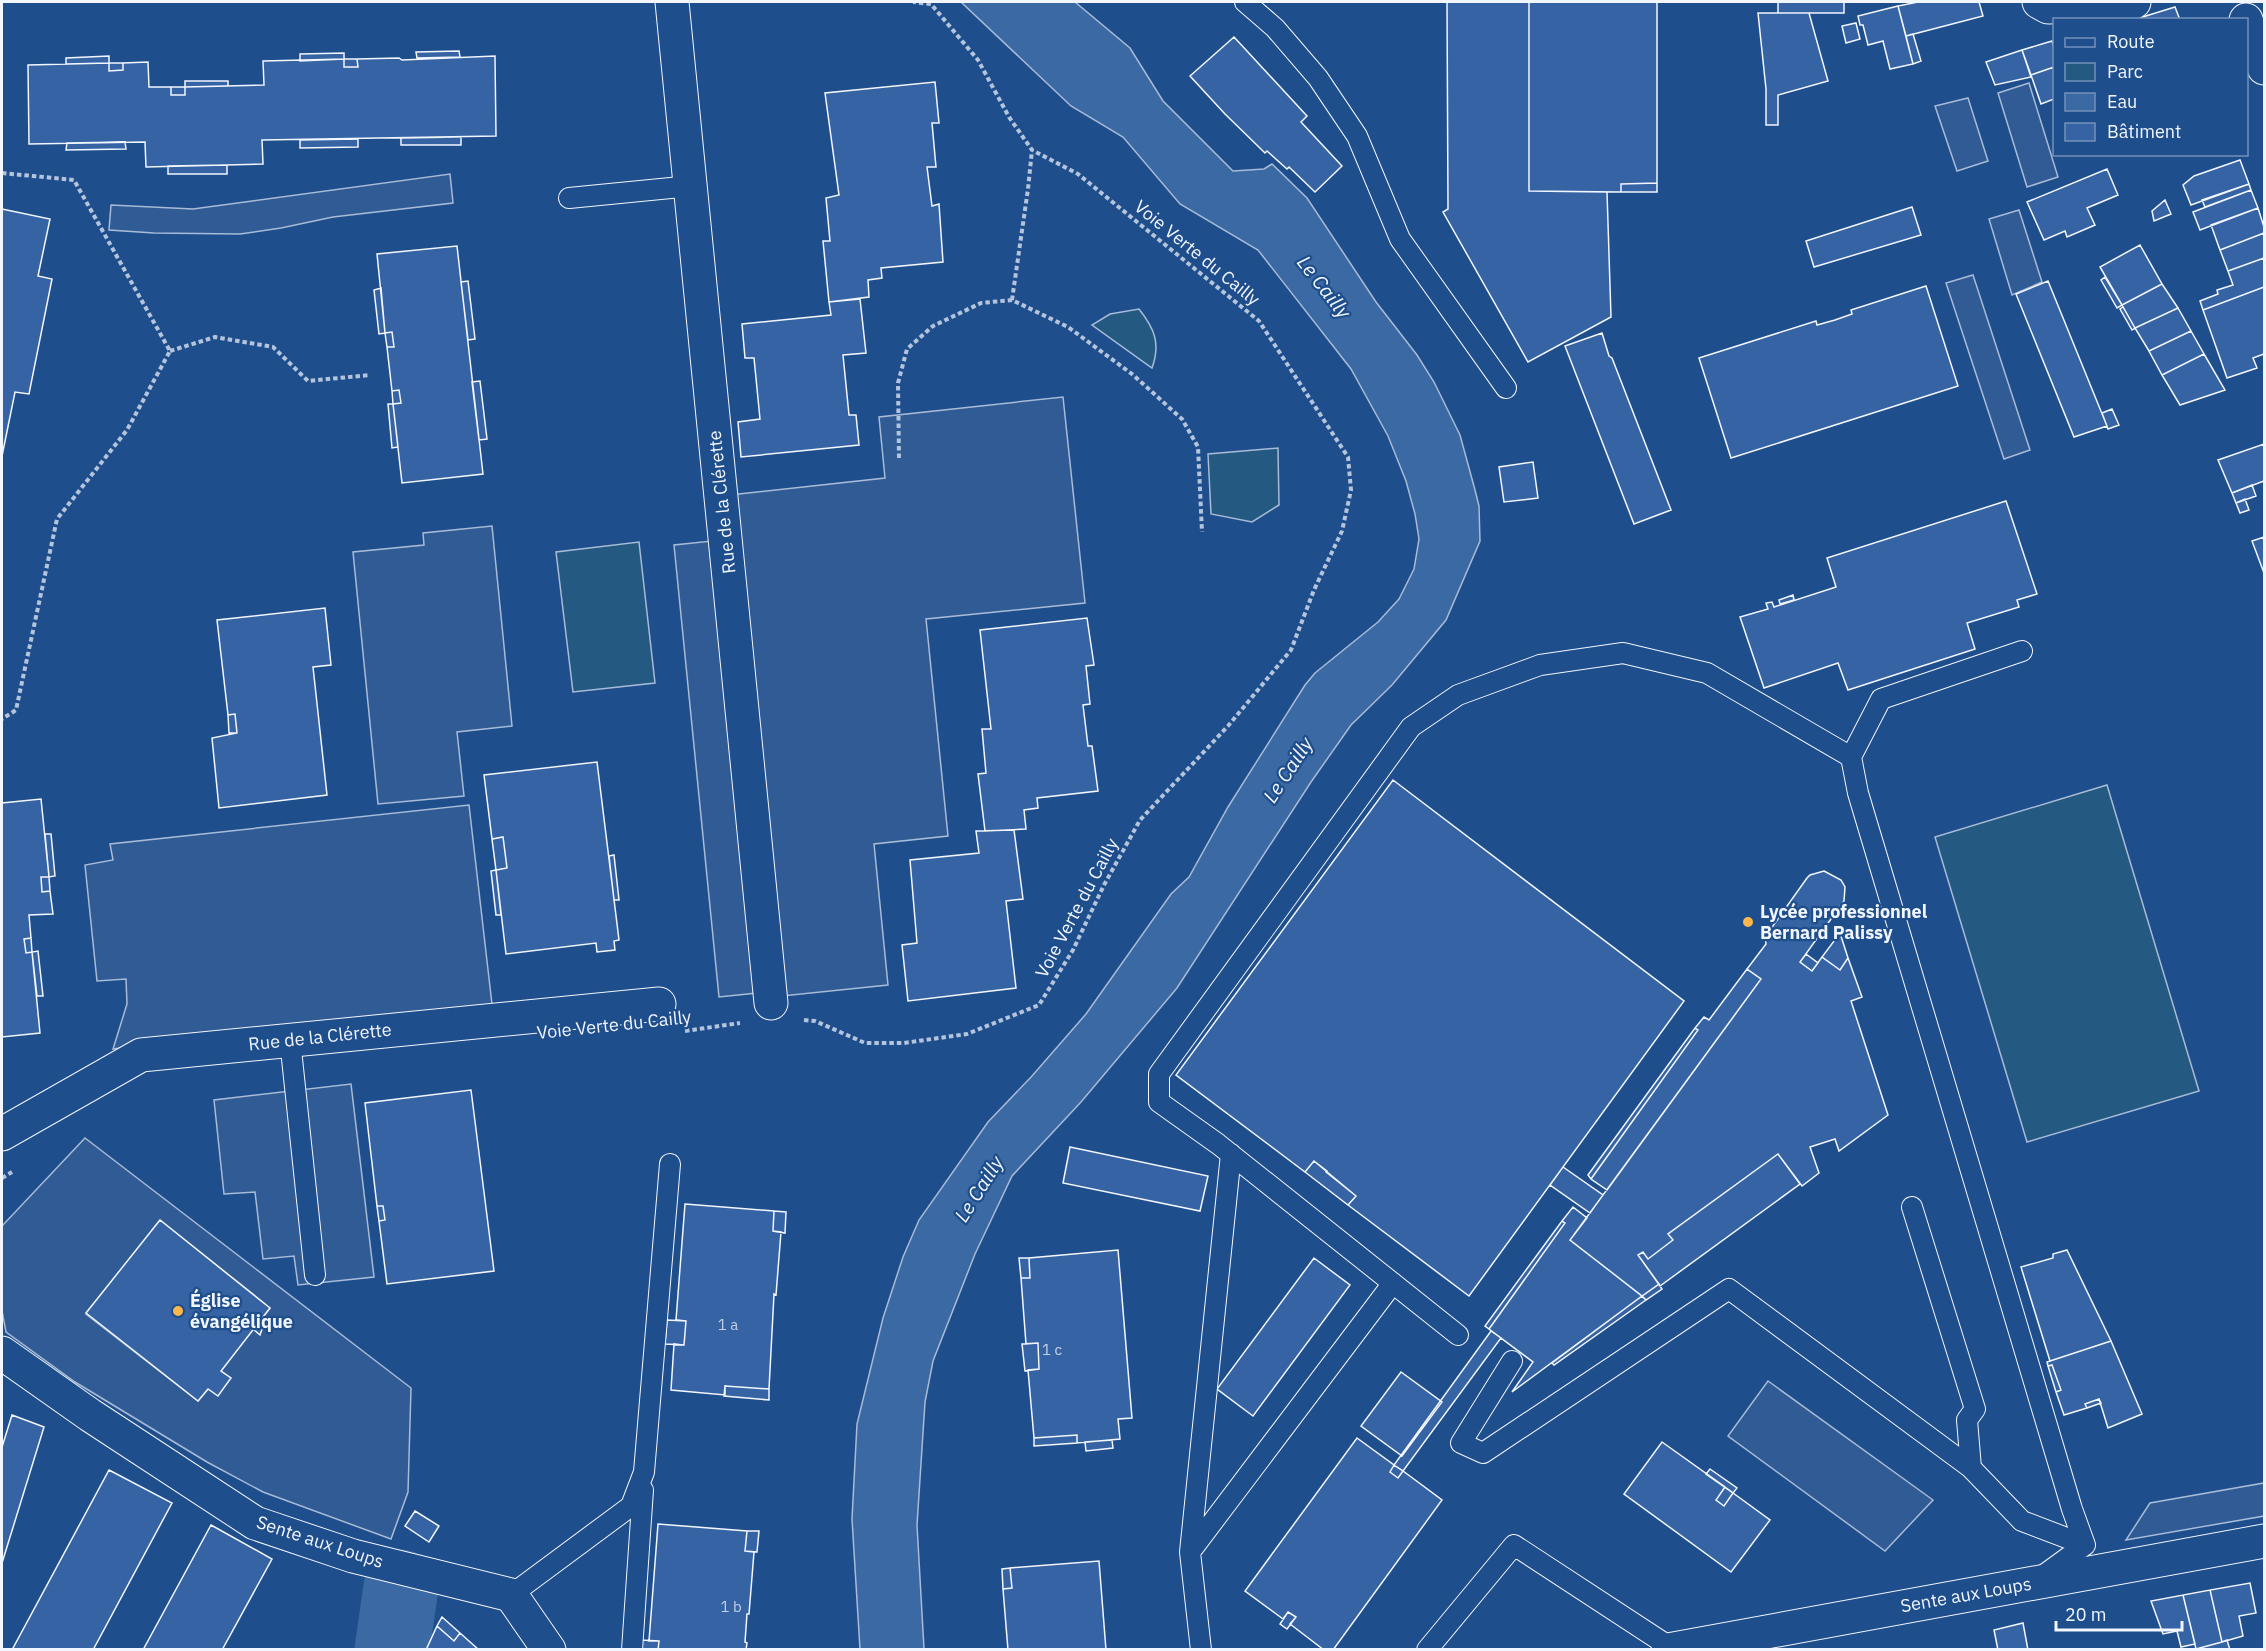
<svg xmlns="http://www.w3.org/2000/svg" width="2266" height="1651" viewBox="0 0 2266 1651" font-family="'IBM Plex Sans',sans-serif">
  <rect width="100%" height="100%" fill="#1f4e8c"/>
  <path fill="#245a82" stroke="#a8bbd7" stroke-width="1.5" d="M 1139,309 C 1154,328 1161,343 1152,368 L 1092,325 L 1110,314 Z
    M 1278,448 L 1279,505 L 1252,522 L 1211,514 L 1208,454 Z
    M 639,542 L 655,683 L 573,692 L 556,552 Z
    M 2107,785 L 2199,1091 L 2027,1142 L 1935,837 Z"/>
  <path fill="#305b95" stroke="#a8bbd7" stroke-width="1.5" fill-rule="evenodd" d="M 2029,83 L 2058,177 L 2027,187 L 1998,93 Z
    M 1968,98 L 1988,161 L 1957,171 L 1935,106 Z
    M 450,174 L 453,203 L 333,217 L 281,228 L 240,234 L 154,233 L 109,230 L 111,205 L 193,209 Z
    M 2019,210 L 2042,282 L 2012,295 L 1989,219 Z
    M 1973,275 L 2030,450 L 2004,459 L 1946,283 Z
    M 1063,397 L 1085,603 L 926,619 L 948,836 L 874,844 L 888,985 L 782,996 L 730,495 L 885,478 L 879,417 Z
    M 492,526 L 512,726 L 457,732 L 464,796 L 378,804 L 353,552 L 424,545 L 423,533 Z
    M 712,541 L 757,993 L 719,997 L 674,545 Z
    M 469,805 L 493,1013 L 149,1044 L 113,1049 L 127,1004 L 126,979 L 97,981 L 85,865 L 113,860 L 110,844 Z
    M 351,1084 L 374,1277 L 298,1285 L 294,1256 L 263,1259 L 255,1192 L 224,1194 L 214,1100 Z
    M 85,1138 L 411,1388 L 408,1492 L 391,1539 L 263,1492 L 207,1462 L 75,1382 L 6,1332 L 2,1311 L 2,1226 ZM 160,1220 L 270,1308 L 260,1320 L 264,1323 L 260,1334 L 253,1329 L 221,1371 L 230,1378 L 208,1389 L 198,1401 L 86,1314 Z
    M 1768,1381 L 1933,1500 L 1885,1551 L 1728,1436 Z
    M 2264,1483 L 2264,1516 L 2126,1540 L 2150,1503 Z"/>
  <path fill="#3b69a3" stroke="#a8bbd7" stroke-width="1.5" d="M 961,2 L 1075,2 L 1130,48 L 1163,101 L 1233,171 L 1264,169 L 1272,164 L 1307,198 L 1376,302 L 1417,355 L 1434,382 L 1460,435 L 1475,490 L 1479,506 L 1480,541 L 1446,620 L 1392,685 L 1351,725 L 1311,782 L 1177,988 L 1081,1102 L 1012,1176 L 975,1254 L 933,1361 L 925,1402 L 917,1525 L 924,1649 L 860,1649 L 852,1519 L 857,1424 L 883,1318 L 903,1257 L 919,1220 L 988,1122 L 1032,1076 L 1086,1014 L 1171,894 L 1189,877 L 1228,807 L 1305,685 L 1315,673 L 1378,622 L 1399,599 L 1414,569 L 1419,539 L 1415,514 L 1406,481 L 1388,436 L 1351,369 L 1258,250 L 1180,204 L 1123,137 L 1071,106 Z"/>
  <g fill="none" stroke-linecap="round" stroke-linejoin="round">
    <path stroke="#3b69a3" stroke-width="75" d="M 392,1650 L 401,1587"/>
  </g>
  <path fill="#3563a3" stroke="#f2f6ff" stroke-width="1.5" d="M 1447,2 L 1529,2 L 1529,191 L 1607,192 L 1611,317 L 1528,362 L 1443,212 L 1448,209 Z
    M 1529,2 L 1657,2 L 1657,183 L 1621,184 L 1621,192 L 1529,191 Z
    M 1778,2 L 1844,2 L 1844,13 L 1778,13 Z
    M 1918,2 L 1979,2 L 1983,16 L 1906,36 L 1898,6 Z
    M 1898,6 L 1913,64 L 1890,69 L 1883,41 L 1868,45 L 1863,25 L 1860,25 L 1858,16 Z
    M 2175,7 L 2180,20 L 2133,20 Z
    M 1758,13 L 1809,13 L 1828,81 L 1778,95 L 1778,125 L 1766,125 L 1766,89 Z
    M 1856,23 L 1860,39 L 1846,43 L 1842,26 Z
    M 1913,34 L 1921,61 L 1913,64 L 1906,36 Z
    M 1234,37 L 1307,116 L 1301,122 L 1342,166 L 1315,192 L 1289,167 L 1287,169 L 1267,151 L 1265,153 L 1225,114 L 1190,76 Z
    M 2052,41 L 2054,48 L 2054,67 L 2031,75 L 2022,50 Z
    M 2022,50 L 2031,77 L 1995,85 L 1986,62 Z
    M 459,51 L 460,57 L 417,58 L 416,52 Z
    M 344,53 L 344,59 L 300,61 L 300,54 Z
    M 109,56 L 109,63 L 66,64 L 66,58 Z
    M 495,56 L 496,136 L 262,140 L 263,164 L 146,167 L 145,142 L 29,144 L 28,65 L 109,63 L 109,71 L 123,70 L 123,63 L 148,62 L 149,87 L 171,87 L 171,95 L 185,95 L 185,87 L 264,85 L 263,61 L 344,59 L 344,67 L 358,67 L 357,59 L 399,58 L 402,60 Z
    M 344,59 L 357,59 L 358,67 L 344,67 Z
    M 109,63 L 123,63 L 123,70 L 109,71 Z
    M 2054,67 L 2054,99 L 2041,104 L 2031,75 Z
    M 185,81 L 228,81 L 228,86 L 185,87 Z
    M 935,82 L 939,123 L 932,123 L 936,167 L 927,167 L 932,206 L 939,204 L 943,262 L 881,268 L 882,278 L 868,280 L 869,297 L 829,302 L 823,241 L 830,241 L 826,198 L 839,195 L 825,93 Z
    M 171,87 L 185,87 L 185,95 L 171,95 Z
    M 461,137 L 461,145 L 401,145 L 401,138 Z
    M 358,139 L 358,147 L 300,148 L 300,140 Z
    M 125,142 L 126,149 L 66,150 L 67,143 Z
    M 2240,160 L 2249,184 L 2191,205 L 2183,185 L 2194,176 Z
    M 227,165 L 227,174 L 168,174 L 168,166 Z
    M 2107,169 L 2118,195 L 2087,208 L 2095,225 L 2067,237 L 2065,231 L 2044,240 L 2027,202 Z
    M 1657,183 L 1657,192 L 1621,192 L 1621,184 Z
    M 2249,184 L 2251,190 L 2205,207 L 2202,200 Z
    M 2251,190 L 2258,208 L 2200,230 L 2193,212 Z
    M 2165,200 L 2171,214 L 2154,221 L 2152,211 Z
    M 1912,207 L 1921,235 L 1814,267 L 1806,241 Z
    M 2258,208 L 2264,227 L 2264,233 L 2220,250 L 2211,225 Z
    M 2,209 L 50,219 L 38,276 L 52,279 L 29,394 L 15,392 L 2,456 Z
    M 2264,233 L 2264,258 L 2228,271 L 2220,250 Z
    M 2140,245 L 2162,284 L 2122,305 L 2100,267 Z
    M 457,246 L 483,474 L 402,483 L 393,404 L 401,403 L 399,390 L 392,391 L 387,347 L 394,347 L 392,332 L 385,333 L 377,254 Z
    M 2264,258 L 2264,287 L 2203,310 L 2200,301 L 2218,294 L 2217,290 L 2233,285 L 2228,271 Z
    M 2105,277 L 2122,305 L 2117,308 L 2101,280 Z
    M 468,281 L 475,339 L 468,340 L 461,282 Z
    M 2048,281 L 2107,426 L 2074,437 L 2016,294 Z
    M 2162,284 L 2178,308 L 2135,328 L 2122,305 Z
    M 1926,286 L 1958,386 L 1731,458 L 1699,358 L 1816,321 L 1817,325 L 1835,320 L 1852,314 L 1851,310 Z
    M 2264,287 L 2264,354 L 2253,358 L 2257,368 L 2227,378 L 2203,310 Z
    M 381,288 L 385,333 L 379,334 L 374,290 Z
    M 860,299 L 866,353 L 843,355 L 849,415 L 856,415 L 859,445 L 741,457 L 738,422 L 760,419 L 754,358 L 745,358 L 742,324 L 831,315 L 829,302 Z
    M 2123,307 L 2135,328 L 2132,330 L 2120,309 Z
    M 2178,308 L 2191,331 L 2149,351 L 2135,328 Z
    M 2191,331 L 2204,354 L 2162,375 L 2149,351 Z
    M 392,332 L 394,347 L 387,347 L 385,333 Z
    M 1602,333 L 1609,356 L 1612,358 L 1671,510 L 1634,524 L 1565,346 Z
    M 2204,354 L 2225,390 L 2180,405 L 2162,375 Z
    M 480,381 L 487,439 L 479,440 L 472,382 Z
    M 399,390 L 401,403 L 393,404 L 392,391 Z
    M 388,404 L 393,404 L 398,447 L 392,448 Z
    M 2112,409 L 2119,425 L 2108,429 L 2102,413 Z
    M 2264,444 L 2264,481 L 2232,493 L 2218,460 Z
    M 1533,462 L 1538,498 L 1504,502 L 1499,467 Z
    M 2252,485 L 2256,496 L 2236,503 L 2232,493 Z
    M 2245,499 L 2249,510 L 2240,513 L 2236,503 Z
    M 2006,501 L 2037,594 L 2017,600 L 2019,607 L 1967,623 L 1975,649 L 1848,690 L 1838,663 L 1764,688 L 1740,617 L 1768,609 L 1766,603 L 1772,602 L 1774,607 L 1836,587 L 1827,558 Z
    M 2264,537 L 2264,573 L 2252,541 Z
    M 1793,595 L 1794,600 L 1780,604 L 1779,600 Z
    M 325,608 L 331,665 L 313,667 L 327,795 L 219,808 L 212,738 L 237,733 L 235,714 L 228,715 L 217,620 Z
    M 1087,618 L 1094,665 L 1086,666 L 1090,704 L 1083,705 L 1088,746 L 1092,746 L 1098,791 L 1037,798 L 1038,808 L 1024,810 L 1026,829 L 985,831 L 978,774 L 986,773 L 982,729 L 991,729 L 980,630 Z
    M 235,714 L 237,733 L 229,733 L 228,715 Z
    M 597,762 L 619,940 L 614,941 L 615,950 L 597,952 L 596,943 L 506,954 L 496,870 L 507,868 L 503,837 L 492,839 L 484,775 Z
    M 1393,780 L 1684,1001 L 1469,1296 L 1348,1205 L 1356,1196 L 1326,1172 L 1327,1171 L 1314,1161 L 1305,1172 L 1176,1075 Z
    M 41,799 L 49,877 L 41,877 L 42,892 L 50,891 L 53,914 L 29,915 L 31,938 L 24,939 L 26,953 L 32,952 L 40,1033 L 2,1037 L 2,803 Z
    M 1014,830 L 1023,899 L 1006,901 L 1016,988 L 908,1001 L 902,945 L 917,943 L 910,860 L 979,853 L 976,831 Z
    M 45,834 L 51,834 L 55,876 L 49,877 Z
    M 503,837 L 507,868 L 496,870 L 492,839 Z
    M 614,855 L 619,900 L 614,900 L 609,856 Z
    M 496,870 L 501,915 L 496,915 L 491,871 Z
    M 1824,871 L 1841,880 L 1845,887 L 1844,901 L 1800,962 L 1812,971 L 1822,957 L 1840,970 L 1848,958 L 1862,997 L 1851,1001 L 1888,1115 L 1839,1151 L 1835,1139 L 1810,1147 L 1819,1173 L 1802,1186 L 1778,1154 L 1668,1234 L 1673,1240 L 1648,1259 L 1643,1252 L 1638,1255 L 1659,1284 L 1642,1296 L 1570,1240 L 1761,979 L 1747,969 L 1766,944 L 1765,937 L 1807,878 L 1810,875 Z
    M 41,877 L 49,877 L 50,891 L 42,892 Z
    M 1840,933 L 1848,958 L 1840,970 L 1822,957 Z
    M 31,938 L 32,952 L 26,953 L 24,939 Z
    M 38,951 L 43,996 L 37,996 L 32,952 Z
    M 1806,954 L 1818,963 L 1812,971 L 1800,962 Z
    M 1747,969 L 1761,979 L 1607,1190 L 1591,1179 L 1698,1030 L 1695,1028 L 1704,1017 L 1709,1020 Z
    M 1695,1028 L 1698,1030 L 1591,1179 L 1588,1175 Z
    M 471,1090 L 494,1271 L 387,1284 L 379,1221 L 385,1220 L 383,1206 L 377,1206 L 365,1103 Z
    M 1070,1147 L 1208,1176 L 1200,1211 L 1063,1183 Z
    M 1778,1154 L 1800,1184 L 1660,1286 L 1638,1255 L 1643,1252 L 1648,1259 L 1673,1240 L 1668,1234 Z
    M 1314,1161 L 1356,1196 L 1348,1205 L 1305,1172 Z
    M 1563,1167 L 1603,1195 L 1590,1213 L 1550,1185 Z
    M 685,1204 L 774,1211 L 773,1231 L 781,1232 L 776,1295 L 774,1294 L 769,1389 L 725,1386 L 725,1395 L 671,1390 L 674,1344 L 684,1345 L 686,1321 L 676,1320 Z
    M 377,1206 L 383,1206 L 385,1220 L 379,1221 Z
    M 1573,1207 L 1587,1218 L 1570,1240 L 1642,1296 L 1512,1392 L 1533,1362 L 1489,1329 L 1565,1223 L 1562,1221 Z
    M 774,1211 L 786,1212 L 785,1233 L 773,1231 Z
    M 160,1220 L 270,1308 L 221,1371 L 231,1378 L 218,1396 L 208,1389 L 198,1401 L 86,1313 Z
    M 1562,1221 L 1565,1223 L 1489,1329 L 1485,1326 Z
    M 1118,1250 L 1132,1418 L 1118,1419 L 1120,1439 L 1077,1443 L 1077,1435 L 1034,1438 L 1028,1370 L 1039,1369 L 1038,1343 L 1026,1344 L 1021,1278 L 1030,1278 L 1029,1258 Z
    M 2067,1250 L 2111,1341 L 2050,1361 L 2021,1267 L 2053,1258 L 2053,1254 Z
    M 1019,1258 L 1029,1258 L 1030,1278 L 1021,1278 Z
    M 1314,1258 L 1350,1285 L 1253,1416 L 1217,1389 Z
    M 1659,1284 L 1662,1289 L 1646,1300 L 1642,1296 Z
    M 1642,1296 L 1646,1300 L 1554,1365 L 1552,1363 Z
    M 260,1320 L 264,1323 L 260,1335 L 253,1329 Z
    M 667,1320 L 686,1321 L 684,1345 L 665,1344 Z
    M 1491,1331 L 1501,1338 L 1403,1471 L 1394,1465 Z
    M 2111,1341 L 2142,1414 L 2108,1428 L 2099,1399 L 2085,1404 L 2087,1408 L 2064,1415 L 2056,1392 L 2061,1390 L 2052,1365 L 2048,1366 L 2047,1362 Z
    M 1038,1343 L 1039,1369 L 1025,1371 L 1022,1344 Z
    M 2052,1365 L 2061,1390 L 2056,1392 L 2048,1366 Z
    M 1401,1372 L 1442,1402 L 1402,1456 L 1361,1426 Z
    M 725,1386 L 769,1389 L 769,1400 L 724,1396 Z
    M 2099,1399 L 2101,1403 L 2087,1408 L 2085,1404 Z
    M 12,1415 L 44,1427 L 2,1563 L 2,1447 Z
    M 1077,1435 L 1077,1443 L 1034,1446 L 1034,1438 Z
    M 1357,1438 L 1394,1465 L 1390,1472 L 1398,1478 L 1403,1471 L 1442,1500 L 1333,1650 L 1324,1650 L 1290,1624 L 1296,1617 L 1288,1612 L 1283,1619 L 1245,1591 Z
    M 1112,1440 L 1113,1448 L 1086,1451 L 1085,1442 Z
    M 1662,1442 L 1725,1487 L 1716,1500 L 1724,1506 L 1733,1493 L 1770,1520 L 1731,1572 L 1624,1494 Z
    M 1394,1465 L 1403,1471 L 1398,1478 L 1390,1472 Z
    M 1710,1469 L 1737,1488 L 1733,1493 L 1706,1474 Z
    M 109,1470 L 172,1503 L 93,1650 L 12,1650 Z
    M 1725,1487 L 1733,1493 L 1724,1506 L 1716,1500 Z
    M 415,1511 L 439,1526 L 429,1542 L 405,1526 Z
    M 658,1524 L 747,1531 L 745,1551 L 754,1552 L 749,1614 L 747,1614 L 745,1642 L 747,1643 L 746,1650 L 658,1650 L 659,1641 L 649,1641 Z
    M 211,1525 L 272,1559 L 222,1650 L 143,1650 Z
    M 747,1531 L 759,1531 L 757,1552 L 745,1551 Z
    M 1099,1561 L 1106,1650 L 1008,1650 L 1003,1589 L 1012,1588 L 1010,1568 Z
    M 1010,1568 L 1012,1588 L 1003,1589 L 1002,1569 Z
    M 2250,1583 L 2256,1613 L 2239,1616 L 2243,1636 L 2222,1642 L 2210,1590 Z
    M 2210,1590 L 2222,1642 L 2196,1649 L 2183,1595 Z
    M 2183,1595 L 2195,1644 L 2181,1647 L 2177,1631 L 2163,1634 L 2151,1601 Z
    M 1288,1612 L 1296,1617 L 1287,1629 L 1280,1624 Z
    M 442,1617 L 460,1633 L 454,1641 L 437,1626 Z
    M 2023,1623 L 2028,1650 L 1998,1650 L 1994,1630 Z
    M 437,1626 L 454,1641 L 460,1633 L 479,1650 L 426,1650 Z
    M 640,1640 L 659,1641 L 658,1650 L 639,1650 Z
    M 2227,1640 L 2230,1650 L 2196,1649 L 2222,1642 Z"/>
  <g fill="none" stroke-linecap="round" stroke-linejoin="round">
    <g stroke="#f2f6ff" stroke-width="22">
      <path id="lane" d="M 1245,2 L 1275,28 L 1318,78 L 1357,136 L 1400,239 L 1506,388
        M 569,198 L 691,186
        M 2022,651 L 1881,699 L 1851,757 L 1858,793 L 2072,1509 L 2085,1545 L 2041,1577
        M 290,1040 L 315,1275
        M 1231,1154 L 1190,1552 L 1393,1283
        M 1912,1207 L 1975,1409 L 1967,1420 L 1971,1468
        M 1458,1335 L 1218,1144 L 1159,1102 L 1159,1074 L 1411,727 L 1458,695 L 1540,665 L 1623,653 L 1707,673 L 1851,757
        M 1512,1361 L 1461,1443 L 1483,1453 L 1729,1289 L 1971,1468 L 2022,1521 L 2085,1545
        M 1190,1552 L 1201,1650
        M 511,1595 L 631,1506 L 644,1472 L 670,1164
        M 632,1650 L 643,1490
        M 1427,1650 L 1514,1545 L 1673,1649"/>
    </g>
    <g stroke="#f2f6ff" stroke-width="35">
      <path id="street" d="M 672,2 L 771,1003
        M 2039,2 L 2048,7 L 2123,5 L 2134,2
        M 2,1134 L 141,1055 L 659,1004
        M 2,1353 L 90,1415 L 255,1523 L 353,1556 L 511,1595 L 549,1650
        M 1668,1650 L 2264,1541"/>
    </g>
    <g stroke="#f2f6ff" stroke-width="35">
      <path id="secondary" d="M 2246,20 L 2264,68"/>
    </g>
    <path stroke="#b3c4dc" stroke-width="4" stroke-dasharray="4.5 3" stroke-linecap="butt" d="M 2,173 L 74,180 L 170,351 L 127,430 L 57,519 L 16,710 L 2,719
      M 1012,300 L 1028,189 L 1032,150
      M 170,351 L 215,337 L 273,347 L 308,381 L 370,375
      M 899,458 L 898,383 L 907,349 L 933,326 L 981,303 L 1012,300 L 1068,327 L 1132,374 L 1182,419 L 1198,447 L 1202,532
      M 804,1020 L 815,1021 L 865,1043 L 904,1043 L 967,1034 L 1039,1005 L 1073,950 L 1104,885 L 1140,820 L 1228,726 L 1291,650 L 1314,590 L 1342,531 L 1351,490 L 1348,457 L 1259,321 L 1078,174 L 1032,150 L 1009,117 L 978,60 L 931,4 L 913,2
      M 685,1031 L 740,1023
      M 2,1178 L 12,1172"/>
    <use href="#lane" stroke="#1f4e8c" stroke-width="20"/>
    <use href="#street" stroke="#1f4e8c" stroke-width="33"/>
    <use href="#secondary" stroke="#1f4e8c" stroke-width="33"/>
  </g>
  <g fill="#ffb74d" stroke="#1f4e8c" stroke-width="2">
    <circle cx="1748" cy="922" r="6"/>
    <circle cx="178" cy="1311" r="6"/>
  </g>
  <g text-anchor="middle" stroke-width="4.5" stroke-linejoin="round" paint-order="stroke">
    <g font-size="15" fill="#c3d1e8">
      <text x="728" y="1330">1 a</text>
      <text x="1052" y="1355">1 c</text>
      <text x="731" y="1612">1 b</text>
    </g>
    <g font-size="18" fill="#f2f6ff" stroke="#1f4e8c">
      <text transform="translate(1197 253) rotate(39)" y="6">Voie Verte du Cailly</text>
      <text transform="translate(722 502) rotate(-96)" y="6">Rue de la Clérette</text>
      <text transform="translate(1077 908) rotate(-62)" y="6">Voie Verte du Cailly</text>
      <text transform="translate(614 1025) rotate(-6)" y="6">Voie Verte du Cailly</text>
      <text transform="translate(320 1037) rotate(-6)" y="6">Rue de la Clérette</text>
      <text transform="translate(320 1542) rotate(18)" y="6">Sente aux Loups</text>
      <text transform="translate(1966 1595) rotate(-10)" y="6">Sente aux Loups</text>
    </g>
    <g font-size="18" font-weight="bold" fill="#f2f6ff" stroke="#1f4e8c" text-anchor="start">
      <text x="1760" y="918">Lycée professionnel<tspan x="1760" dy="21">Bernard Palissy</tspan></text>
      <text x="190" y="1307">Église<tspan x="190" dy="21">évangélique</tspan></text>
    </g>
    <g font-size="20" font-style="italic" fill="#f2f6ff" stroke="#1f4e8c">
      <text transform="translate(1324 287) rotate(52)" y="7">Le Cailly</text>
      <text transform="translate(1288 770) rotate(-57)" y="7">Le Cailly</text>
      <text transform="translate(979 1189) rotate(-58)" y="7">Le Cailly</text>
    </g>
  </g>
  <rect width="2266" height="1651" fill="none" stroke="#f2f6ff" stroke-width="6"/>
  <rect x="2053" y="18" width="195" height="138" fill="#1f4e8c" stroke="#7391ba" stroke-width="1.5"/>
  <rect x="2065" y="38" width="30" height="9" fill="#1f4e8c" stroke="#7391ba" stroke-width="1.5"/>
  <text x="2107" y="48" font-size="18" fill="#f2f6ff">Route</text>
  <rect x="2065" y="63" width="30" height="18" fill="#245a82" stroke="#7391ba" stroke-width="1.5"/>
  <text x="2107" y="78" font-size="18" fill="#f2f6ff">Parc</text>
  <rect x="2065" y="93" width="30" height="18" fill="#3b69a3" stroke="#7391ba" stroke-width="1.5"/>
  <text x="2107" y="108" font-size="18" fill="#f2f6ff">Eau</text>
  <rect x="2065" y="123" width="30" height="18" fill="#3563a3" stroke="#7391ba" stroke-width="1.5"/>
  <text x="2107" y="138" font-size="18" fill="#f2f6ff">Bâtiment</text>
  <path d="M2056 1621v9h126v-9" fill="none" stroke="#f2f6ff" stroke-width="3"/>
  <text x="2065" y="1621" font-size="18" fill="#f2f6ff" stroke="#1f4e8c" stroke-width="4.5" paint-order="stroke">20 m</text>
</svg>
